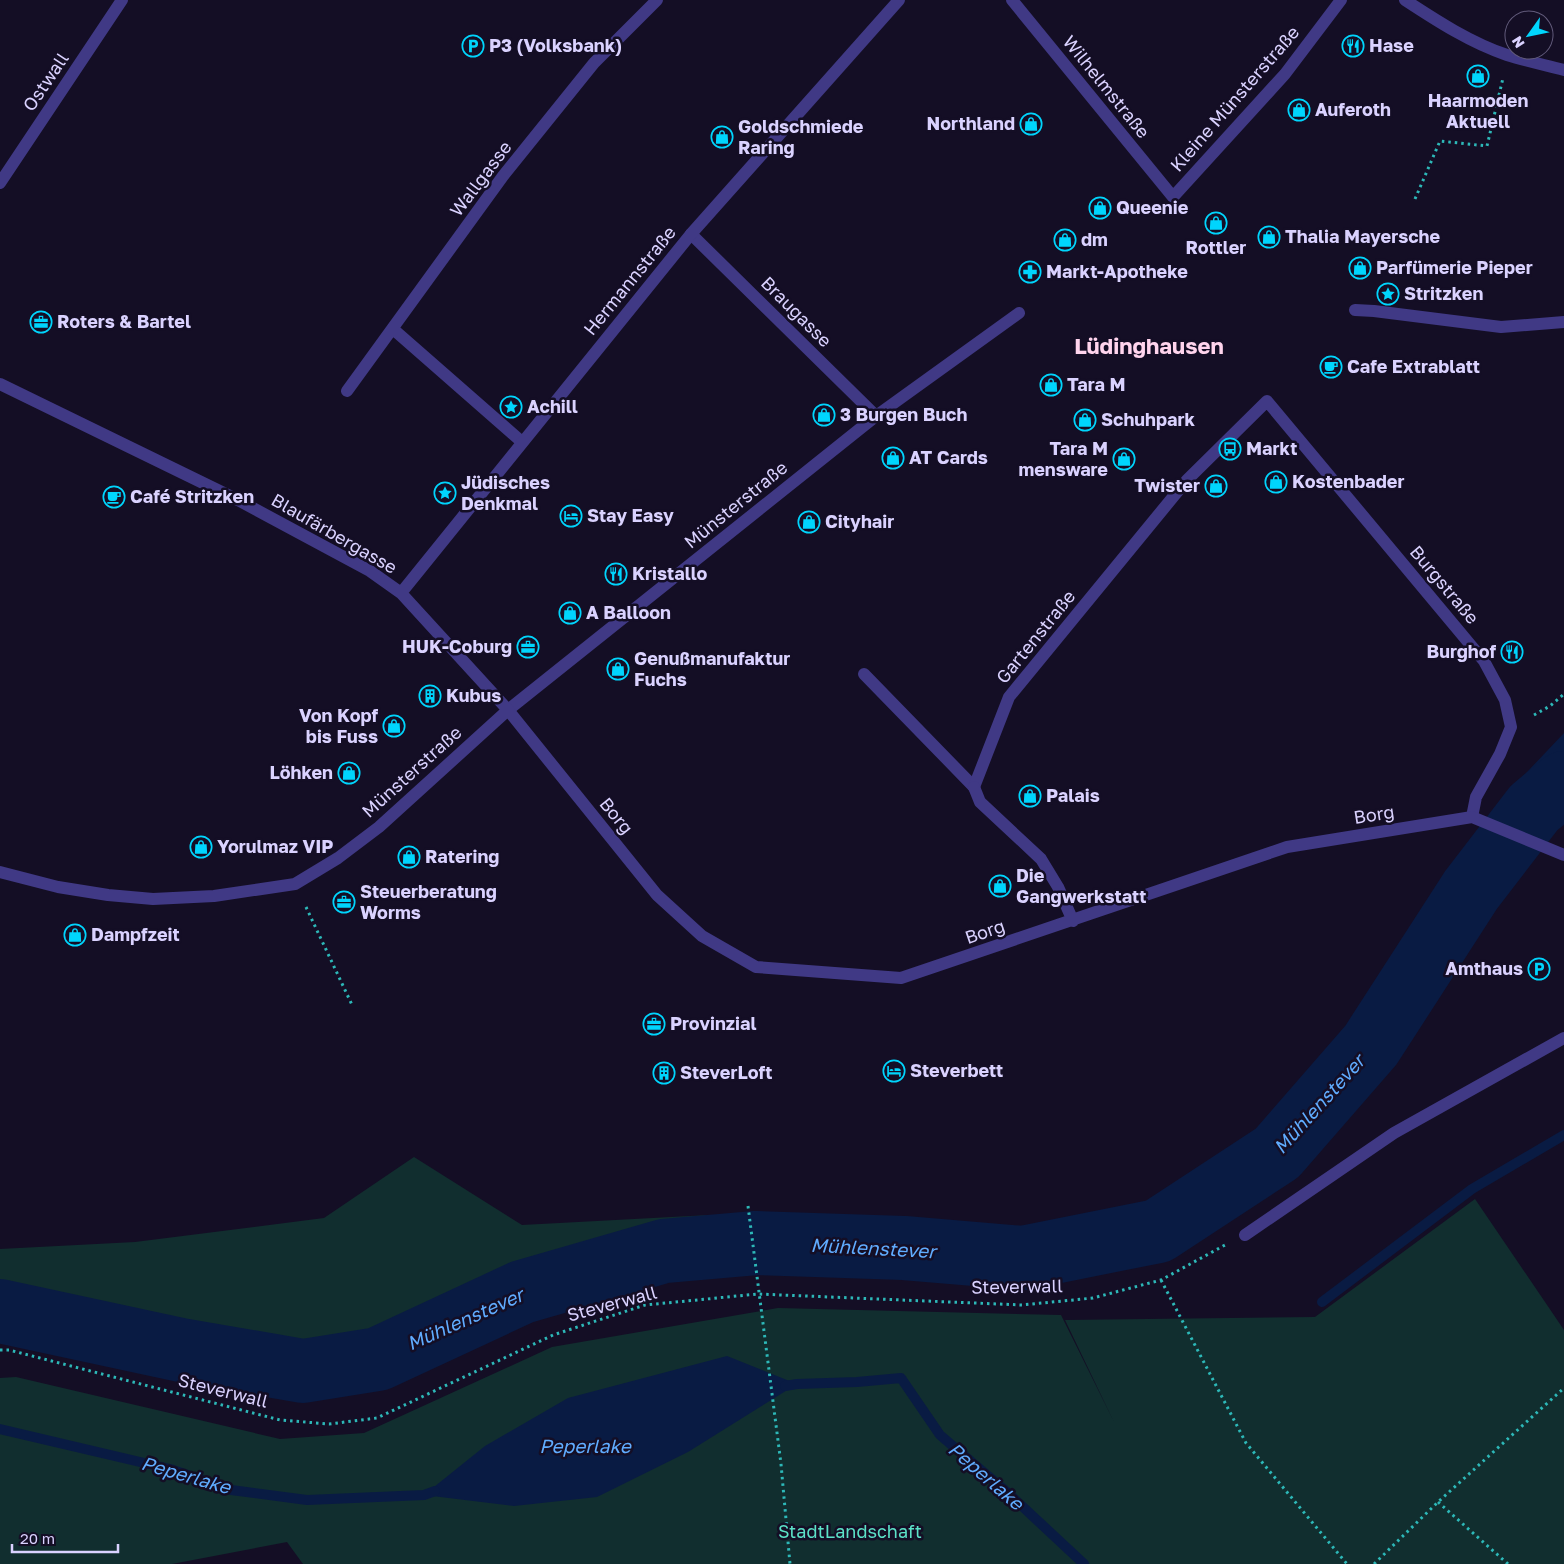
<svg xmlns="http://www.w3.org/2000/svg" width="1564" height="1564" viewBox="0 0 1564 1564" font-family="'Golos Text',sans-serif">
  <rect width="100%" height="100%" fill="#140e25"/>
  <path fill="#112e2f" d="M 414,1157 L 522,1225 L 709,1215 L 568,1252 L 384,1339 L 298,1350 L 152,1318 L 0,1289 L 0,1249 L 135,1242 L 324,1218 Z
    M 1475,1199 L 1564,1330 L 1564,1564 L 303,1564 L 287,1542 L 172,1564 L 0,1564 L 0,1378 L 16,1377 L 280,1439 L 364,1433 L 552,1347 L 778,1308 L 1061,1315 L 1114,1422 L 1065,1320 L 1315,1317 Z"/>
  <path fill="#091b43" d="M 1564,733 L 1564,797 L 1547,813 L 1511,799 L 1511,789 Z
    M 727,1356 L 797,1384 L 688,1452 L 597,1497 L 514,1506 L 424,1495 L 485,1446 L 568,1398 Z"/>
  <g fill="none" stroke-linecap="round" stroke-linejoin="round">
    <path stroke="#091b43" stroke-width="10" d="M 1322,1302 L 1472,1189 L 1564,1135
      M 785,1386 L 797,1384 L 857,1382 L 901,1378 L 940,1435 L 1008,1493 L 1084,1564
      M 0,1429 L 170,1469 L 231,1490 L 307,1500 L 424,1495 L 435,1491"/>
    <path stroke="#091b43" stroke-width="64" d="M 0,1311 L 181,1350 L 303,1371 L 378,1359 L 522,1292 L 664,1251 L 756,1243 L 904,1248 L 1023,1258 L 1158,1231 L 1277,1153 L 1371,1045 L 1471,890 L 1534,808 L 1564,783"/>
    <path stroke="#2db8b8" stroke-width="3" stroke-dasharray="2.5 4" stroke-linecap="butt" d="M 1415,199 L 1440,141 L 1487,146 L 1503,78
      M 1534,715 L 1550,706 L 1564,694
      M 306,907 L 353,1007
      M 748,1206 L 781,1464 L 790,1564
      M 1161,1280 L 1246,1443 L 1347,1564
      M 0,1350 L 9,1350 L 280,1420 L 329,1424 L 377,1418 L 553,1335 L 645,1305 L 758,1294 L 1022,1305 L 1093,1298 L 1161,1280 L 1225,1245
      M 1438,1502 L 1508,1564
      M 1374,1564 L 1438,1502 L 1564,1388"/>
    <path stroke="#403985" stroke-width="12" d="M 393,329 L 522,442
      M 347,391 L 503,176 L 594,63 L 657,0
      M 864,674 L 974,787"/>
    <path stroke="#403985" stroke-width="12" d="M 1012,0 L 1173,197 L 1285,74 L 1341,0
      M 1405,0 C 1437,21 1471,43 1507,55 C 1526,61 1545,65 1564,70
      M 691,234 L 876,416
      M 1355,310 L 1374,311 L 1501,327 L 1564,322
      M 508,710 L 876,416 L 1019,313
      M 974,787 L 1009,697 L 1187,480 L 1267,401 L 1484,661 L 1505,700 L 1511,727 L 1500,754 L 1476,797 L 1472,817"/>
    <path stroke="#403985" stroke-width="12" d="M 0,183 L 122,0
      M 0,384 L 238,500 L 370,571 L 401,593 L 508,710 L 657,895 L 702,936 L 756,967 L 901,978 L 1287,847 L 1472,817 L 1564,855
      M 401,593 L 691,234 L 899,0
      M 974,787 L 980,802 L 1041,859 L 1058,887 L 1073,921
      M 0,872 L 58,887 L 108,895 L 153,899 L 214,896 L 295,884 L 338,858 L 379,827 L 508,710
      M 1245,1235 L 1394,1133 L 1564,1038"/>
  </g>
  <defs>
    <g id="parking-ring" transform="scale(1.125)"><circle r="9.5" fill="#140e25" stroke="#00d5fd" stroke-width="1.5"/><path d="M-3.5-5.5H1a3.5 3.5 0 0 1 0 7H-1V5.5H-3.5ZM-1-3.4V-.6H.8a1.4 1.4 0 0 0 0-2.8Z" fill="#00d5fd"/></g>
    <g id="restaurant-ring" transform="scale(1.125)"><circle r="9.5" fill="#140e25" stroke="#00d5fd" stroke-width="1.5"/><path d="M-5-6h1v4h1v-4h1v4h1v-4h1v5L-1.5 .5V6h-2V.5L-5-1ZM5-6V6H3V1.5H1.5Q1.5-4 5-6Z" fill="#00d5fd"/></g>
    <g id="shop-ring" transform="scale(1.125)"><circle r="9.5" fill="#140e25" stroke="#00d5fd" stroke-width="1.5"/><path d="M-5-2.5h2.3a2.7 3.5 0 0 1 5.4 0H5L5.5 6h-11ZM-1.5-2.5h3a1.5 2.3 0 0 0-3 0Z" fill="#00d5fd"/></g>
    <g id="pharmacy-ring" transform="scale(1.125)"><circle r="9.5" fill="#140e25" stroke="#00d5fd" stroke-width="1.5"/><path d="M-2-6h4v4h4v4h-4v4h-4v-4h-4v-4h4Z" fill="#00d5fd"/></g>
    <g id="sight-ring" transform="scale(1.125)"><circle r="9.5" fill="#140e25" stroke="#00d5fd" stroke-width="1.5"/><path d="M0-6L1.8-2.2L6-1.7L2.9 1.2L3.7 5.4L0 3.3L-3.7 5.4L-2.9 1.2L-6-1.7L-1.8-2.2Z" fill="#00d5fd"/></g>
    <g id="office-ring" transform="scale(1.125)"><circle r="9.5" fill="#140e25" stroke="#00d5fd" stroke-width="1.5"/><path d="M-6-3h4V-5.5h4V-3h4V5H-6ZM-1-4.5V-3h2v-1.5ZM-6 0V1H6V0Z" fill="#00d5fd"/></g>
    <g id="cafe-ring" transform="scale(1.125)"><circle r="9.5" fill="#140e25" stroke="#00d5fd" stroke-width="1.5"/><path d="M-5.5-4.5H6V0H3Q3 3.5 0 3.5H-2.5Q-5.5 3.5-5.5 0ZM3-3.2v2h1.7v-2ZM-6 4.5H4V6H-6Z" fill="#00d5fd"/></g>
    <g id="bus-ring" transform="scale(1.125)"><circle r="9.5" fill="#140e25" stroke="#00d5fd" stroke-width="1.5"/><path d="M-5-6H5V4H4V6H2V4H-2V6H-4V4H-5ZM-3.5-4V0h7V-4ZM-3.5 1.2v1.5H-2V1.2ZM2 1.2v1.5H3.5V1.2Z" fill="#00d5fd"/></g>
    <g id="hotel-ring" transform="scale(1.125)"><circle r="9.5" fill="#140e25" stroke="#00d5fd" stroke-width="1.5"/><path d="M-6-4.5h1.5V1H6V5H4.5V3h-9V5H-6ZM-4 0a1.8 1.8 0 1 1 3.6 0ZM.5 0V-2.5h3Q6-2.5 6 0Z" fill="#00d5fd"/></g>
    <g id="building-ring" transform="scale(1.125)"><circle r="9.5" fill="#140e25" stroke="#00d5fd" stroke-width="1.5"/><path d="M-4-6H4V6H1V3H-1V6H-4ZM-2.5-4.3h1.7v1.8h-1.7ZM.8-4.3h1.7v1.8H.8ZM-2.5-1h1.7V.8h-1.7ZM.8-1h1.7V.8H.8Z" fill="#00d5fd"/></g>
  </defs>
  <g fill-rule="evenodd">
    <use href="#parking-ring" x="473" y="46"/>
    <use href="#restaurant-ring" x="1353" y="46"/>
    <use href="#shop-ring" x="1478" y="76"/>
    <use href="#shop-ring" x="1299" y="110"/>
    <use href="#shop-ring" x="1031" y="124"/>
    <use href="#shop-ring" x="722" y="137"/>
    <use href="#shop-ring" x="1100" y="208"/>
    <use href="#shop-ring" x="1216" y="223"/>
    <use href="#shop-ring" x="1269" y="237"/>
    <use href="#shop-ring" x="1065" y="240"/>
    <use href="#shop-ring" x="1360" y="268"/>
    <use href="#pharmacy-ring" x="1030" y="272"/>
    <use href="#sight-ring" x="1388" y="294"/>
    <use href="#office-ring" x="41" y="322"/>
    <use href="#cafe-ring" x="1331" y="367"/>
    <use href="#shop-ring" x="1051" y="385"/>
    <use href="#sight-ring" x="511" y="407"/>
    <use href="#shop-ring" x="824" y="415"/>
    <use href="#shop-ring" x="1085" y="420"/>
    <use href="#bus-ring" x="1230" y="449"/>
    <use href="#shop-ring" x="893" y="458"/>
    <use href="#shop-ring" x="1124" y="459"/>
    <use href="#shop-ring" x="1276" y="482"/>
    <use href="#shop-ring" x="1216" y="486"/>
    <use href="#sight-ring" x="445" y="493"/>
    <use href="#cafe-ring" x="114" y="497"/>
    <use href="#hotel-ring" x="571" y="516"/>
    <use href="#shop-ring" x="809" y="522"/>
    <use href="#restaurant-ring" x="616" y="574"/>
    <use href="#shop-ring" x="570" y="613"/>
    <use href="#office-ring" x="528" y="647"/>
    <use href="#restaurant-ring" x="1512" y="652"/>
    <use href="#shop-ring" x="618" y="669"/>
    <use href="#building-ring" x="430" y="696"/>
    <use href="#shop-ring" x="394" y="726"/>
    <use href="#shop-ring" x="349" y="773"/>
    <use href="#shop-ring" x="1030" y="796"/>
    <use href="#shop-ring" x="201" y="847"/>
    <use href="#shop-ring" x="409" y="857"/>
    <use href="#shop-ring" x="1000" y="886"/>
    <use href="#office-ring" x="344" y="902"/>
    <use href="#shop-ring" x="75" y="935"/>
    <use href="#parking-ring" x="1539" y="969"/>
    <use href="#office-ring" x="654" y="1024"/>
    <use href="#hotel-ring" x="894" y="1071"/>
    <use href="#building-ring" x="664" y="1073"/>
  </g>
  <g text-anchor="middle" stroke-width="5" stroke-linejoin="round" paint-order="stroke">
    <g font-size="18" font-weight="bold" fill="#dad2ff" stroke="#140e25" text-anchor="start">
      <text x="489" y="52">P3 (Volksbank)</text>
      <text x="1369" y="52">Hase</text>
      <text x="1478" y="107" text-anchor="middle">Haarmoden<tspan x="1478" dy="21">Aktuell</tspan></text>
      <text x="1315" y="116">Auferoth</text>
      <text x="1015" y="130" text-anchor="end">Northland</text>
      <text x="738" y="133">Goldschmiede<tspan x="738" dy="21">Raring</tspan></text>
      <text x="1116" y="214">Queenie</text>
      <text x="1285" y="243">Thalia Mayersche</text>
      <text x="1081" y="246">dm</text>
      <text x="1216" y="254" text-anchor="middle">Rottler</text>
      <text x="1376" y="274">Parfümerie Pieper</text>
      <text x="1046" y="278">Markt-Apotheke</text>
      <text x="1404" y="300">Stritzken</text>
      <text x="57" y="328">Roters &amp; Bartel</text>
      <text x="1347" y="373">Cafe Extrablatt</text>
      <text x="1067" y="391">Tara M</text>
      <text x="527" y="413">Achill</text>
      <text x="840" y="421">3 Burgen Buch</text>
      <text x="1101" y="426">Schuhpark</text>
      <text x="1108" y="455" text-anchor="end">Tara M<tspan x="1108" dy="21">mensware</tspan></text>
      <text x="1246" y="455">Markt</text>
      <text x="909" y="464">AT Cards</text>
      <text x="1292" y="488">Kostenbader</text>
      <text x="461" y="489">Jüdisches<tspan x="461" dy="21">Denkmal</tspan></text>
      <text x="1200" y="492" text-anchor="end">Twister</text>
      <text x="130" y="503">Café Stritzken</text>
      <text x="587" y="522">Stay Easy</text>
      <text x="825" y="528">Cityhair</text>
      <text x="632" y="580">Kristallo</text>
      <text x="586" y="619">A Balloon</text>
      <text x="512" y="653" text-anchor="end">HUK-Coburg</text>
      <text x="1496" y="658" text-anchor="end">Burghof</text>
      <text x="634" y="665">Genußmanufaktur<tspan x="634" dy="21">Fuchs</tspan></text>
      <text x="446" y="702">Kubus</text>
      <text x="378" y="722" text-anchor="end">Von Kopf<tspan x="378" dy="21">bis Fuss</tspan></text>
      <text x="333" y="779" text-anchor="end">Löhken</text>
      <text x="1046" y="802">Palais</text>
      <text x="217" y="853">Yorulmaz VIP</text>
      <text x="425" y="863">Ratering</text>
      <text x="1016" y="882">Die<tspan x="1016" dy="21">Gangwerkstatt</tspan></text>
      <text x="360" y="898">Steuerberatung<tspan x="360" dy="21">Worms</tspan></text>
      <text x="91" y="941">Dampfzeit</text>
      <text x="1523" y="975" text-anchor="end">Amthaus</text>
      <text x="670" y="1030">Provinzial</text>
      <text x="910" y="1077">Steverbett</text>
      <text x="680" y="1079">SteverLoft</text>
    </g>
    <g font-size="18" fill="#dad2ff" stroke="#140e25">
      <text transform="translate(46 82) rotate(-56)" y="6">Ostwall</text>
      <text transform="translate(1106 87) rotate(51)" y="6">Wilhelmstraße</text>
      <text transform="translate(1235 99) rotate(-49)" y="6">Kleine Münsterstraße</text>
      <text transform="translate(481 179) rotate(-53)" y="6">Wallgasse</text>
      <text transform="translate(630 281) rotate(-51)" y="6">Hermannstraße</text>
      <text transform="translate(796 312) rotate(45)" y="6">Braugasse</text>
      <text transform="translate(736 505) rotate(-39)" y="6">Münsterstraße</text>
      <text transform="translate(334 534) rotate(30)" y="6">Blaufärbergasse</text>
      <text transform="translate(1444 585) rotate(50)" y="6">Burgstraße</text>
      <text transform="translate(1036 637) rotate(-51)" y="6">Gartenstraße</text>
      <text transform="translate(412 772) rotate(-42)" y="6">Münsterstraße</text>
      <text transform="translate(1374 815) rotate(-9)" y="6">Borg</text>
      <text transform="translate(616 816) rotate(51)" y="6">Borg</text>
      <text transform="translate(985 932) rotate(-19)" y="6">Borg</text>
      <text transform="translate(1017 1287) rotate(-1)" y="6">Steverwall</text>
      <text transform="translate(612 1304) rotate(-15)" y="6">Steverwall</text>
      <text transform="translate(223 1391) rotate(14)" y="6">Steverwall</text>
    </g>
    <g font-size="18" fill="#5ce1c8" stroke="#140e25">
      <text x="850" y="1538">StadtLandschaft</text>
    </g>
    <g font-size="19" font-style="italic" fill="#60acff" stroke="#140e25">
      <text transform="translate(1319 1104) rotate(-48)" y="7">Mühlenstever</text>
      <text transform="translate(873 1248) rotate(3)" y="7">Mühlenstever</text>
      <text transform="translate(465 1319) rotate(-24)" y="7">Mühlenstever</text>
      <text x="585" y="1453">Peperlake</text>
      <text transform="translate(186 1475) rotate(16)" y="7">Peperlake</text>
      <text transform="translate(986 1476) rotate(41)" y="7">Peperlake</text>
    </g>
    <g font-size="22" font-weight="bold" fill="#ffd4ed" stroke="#140e25">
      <text x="1149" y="354">Lüdinghausen</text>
    </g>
  </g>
  <g transform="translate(1529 35) rotate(237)"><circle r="24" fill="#140e25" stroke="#635c7c"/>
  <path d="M0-4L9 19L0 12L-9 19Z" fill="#00d5fd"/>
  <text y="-8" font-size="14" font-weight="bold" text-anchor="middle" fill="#dad2ff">N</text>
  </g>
  <path d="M12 1544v8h106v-8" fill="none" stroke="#dad2ff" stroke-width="2.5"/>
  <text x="20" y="1544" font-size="15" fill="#dad2ff" stroke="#140e25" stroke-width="4" paint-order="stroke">20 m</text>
</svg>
